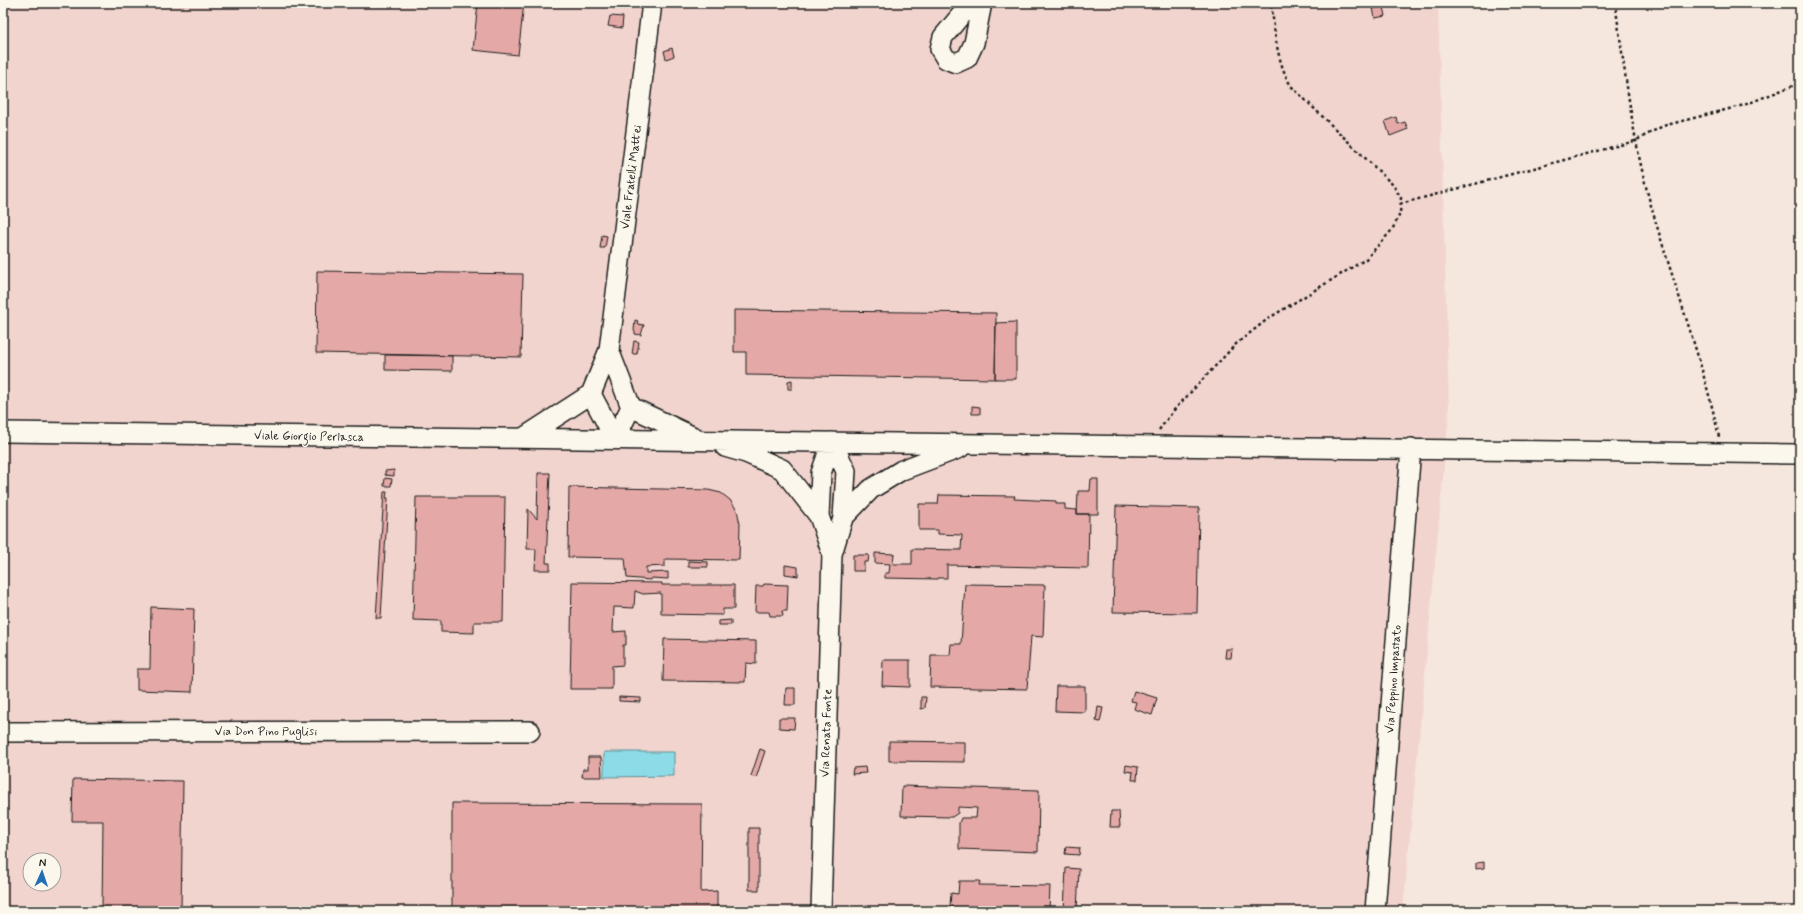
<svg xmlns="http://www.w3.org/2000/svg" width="1803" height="914" viewBox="0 0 1803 914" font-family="Mynerve,sans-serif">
  <rect width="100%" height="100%" fill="#f6e7de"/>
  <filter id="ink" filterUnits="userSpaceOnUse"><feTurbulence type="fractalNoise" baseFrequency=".025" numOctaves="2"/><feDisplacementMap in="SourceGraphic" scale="8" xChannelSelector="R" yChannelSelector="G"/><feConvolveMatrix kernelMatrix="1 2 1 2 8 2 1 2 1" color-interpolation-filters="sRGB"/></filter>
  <g filter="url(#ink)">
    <path fill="#f1d4ce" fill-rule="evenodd" d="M 3,3 L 1438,3 L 1449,412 L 1403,911 L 3,911 ZM 30,860 L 54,860 L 54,884 L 30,884 Z"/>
    <path fill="#8cdce7" stroke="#5f8f96" d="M 604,752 L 674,752 L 674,776 L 604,777 Z"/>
    <path fill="#e4a9a7" stroke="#1c1c1c" d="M 478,3 L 524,3 L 518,55 L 473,50 Z
      M 1384,7 L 1386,16 L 1375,18 L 1373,8 Z
      M 610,16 L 623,17 L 622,28 L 608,26 Z
      M 672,48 L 674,56 L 666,59 L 664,51 Z
      M 1396,117 L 1398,124 L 1405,122 L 1408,129 L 1390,136 L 1385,121 Z
      M 602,235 L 607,236 L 605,248 L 600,248 Z
      M 317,271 L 523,274 L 521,357 L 316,353 Z
      M 734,310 L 996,313 L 995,379 L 746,375 L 746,352 L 734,352 Z
      M 635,320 L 638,321 L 637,324 L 644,325 L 641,335 L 635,334 L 635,332 L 634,331 Z
      M 1016,322 L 1016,379 L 995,379 L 996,323 Z
      M 634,341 L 639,342 L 637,354 L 632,354 Z
      M 385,355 L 452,356 L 452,371 L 385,370 Z
      M 792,380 L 792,389 L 788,389 L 788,381 Z
      M 972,406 L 980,407 L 980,414 L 972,414 Z
      M 394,470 L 394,476 L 385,475 L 385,471 Z
      M 538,473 L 550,473 L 546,563 L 550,563 L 550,570 L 535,570 L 536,549 L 527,549 L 528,509 L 537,519 Z
      M 385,478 L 392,479 L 391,486 L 384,486 Z
      M 1091,479 L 1098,479 L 1098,514 L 1077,514 L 1078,491 L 1090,491 Z
      M 569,487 L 708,490 L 721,493 L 730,500 L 737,510 L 740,524 L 739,560 L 665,559 L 665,566 L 646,567 L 646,573 L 668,572 L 668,579 L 652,578 L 651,580 L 627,578 L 625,558 L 568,557 Z
      M 384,492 L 387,492 L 386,498 L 388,498 L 381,618 L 376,618 Z
      M 939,495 L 1015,496 L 1014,499 L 1056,501 L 1056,504 L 1065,504 L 1065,509 L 1077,510 L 1077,514 L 1089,514 L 1088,568 L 947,565 L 947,578 L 938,578 L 938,579 L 885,578 L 885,573 L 889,573 L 890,564 L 875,563 L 875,553 L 894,554 L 893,564 L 912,564 L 912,549 L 961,550 L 962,535 L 938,534 L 938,530 L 919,530 L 919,504 L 938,504 Z
      M 416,497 L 505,497 L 503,622 L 474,622 L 474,633 L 441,632 L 441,621 L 413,620 Z
      M 1116,506 L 1199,508 L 1197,613 L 1113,612 Z
      M 853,555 L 869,555 L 868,562 L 864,562 L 864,571 L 853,571 Z
      M 688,561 L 708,562 L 708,567 L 688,567 Z
      M 785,565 L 798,567 L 798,576 L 785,574 Z
      M 572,582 L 662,583 L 662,585 L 734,585 L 734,609 L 723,609 L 723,615 L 661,614 L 661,593 L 643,594 L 635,591 L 634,608 L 614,607 L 613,632 L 626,631 L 626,645 L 623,645 L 623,665 L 612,666 L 612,689 L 570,689 Z
      M 764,584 L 788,585 L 787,611 L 782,611 L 783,616 L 770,616 L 769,612 L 755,612 L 756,586 L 763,586 Z
      M 965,584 L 1045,585 L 1043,637 L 1031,636 L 1027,689 L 930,687 L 931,655 L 950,655 L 951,644 L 961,644 Z
      M 151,607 L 194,609 L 192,692 L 137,690 L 137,669 L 150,669 Z
      M 731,620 L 731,625 L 718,625 L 718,621 Z
      M 664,639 L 756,641 L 756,664 L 746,663 L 745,682 L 663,681 Z
      M 1226,649 L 1232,649 L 1231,658 L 1225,658 Z
      M 883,660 L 910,660 L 910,687 L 882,686 Z
      M 1056,686 L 1085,686 L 1085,712 L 1055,711 Z
      M 786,688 L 795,688 L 795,705 L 785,705 Z
      M 1134,691 L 1157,698 L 1152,715 L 1134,709 L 1136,702 L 1131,701 Z
      M 619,697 L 641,698 L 641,702 L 619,701 Z
      M 921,697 L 926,697 L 925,708 L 921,709 Z
      M 1098,707 L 1103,708 L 1100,722 L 1096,721 Z
      M 779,718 L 795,718 L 794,729 L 779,728 Z
      M 889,741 L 965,742 L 965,762 L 889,761 Z
      M 760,749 L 765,751 L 756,778 L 751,776 Z
      M 588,757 L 601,757 L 602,777 L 582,777 L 583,769 L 588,769 Z
      M 1126,765 L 1138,767 L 1137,780 L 1132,780 L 1133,772 L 1125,771 Z
      M 865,767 L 866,773 L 852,774 L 853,768 Z
      M 73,779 L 183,781 L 181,911 L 102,911 L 103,821 L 72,821 Z
      M 902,786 L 1039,790 L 1038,852 L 959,849 L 959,823 L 961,818 L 976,818 L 977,808 L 958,807 L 958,813 L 952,817 L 901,816 Z
      M 452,803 L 702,804 L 701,892 L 717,891 L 717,911 L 452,911 Z
      M 1111,811 L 1119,811 L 1120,827 L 1110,827 Z
      M 749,828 L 759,828 L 759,890 L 749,890 Z
      M 1066,847 L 1080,848 L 1079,855 L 1065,854 Z
      M 1484,862 L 1484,868 L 1476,869 L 1476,863 Z
      M 1066,868 L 1079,869 L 1077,911 L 1064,911 Z
      M 959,881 L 980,881 L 979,885 L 1050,886 L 1049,911 L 953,911 L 953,907 L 950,906 L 951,893 L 958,894 Z"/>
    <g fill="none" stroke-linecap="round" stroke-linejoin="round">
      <g stroke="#1c1c1c" stroke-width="22">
        <path id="minor" d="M 971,3 L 943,37 L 940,49 L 946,59 L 956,63 L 967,58 L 974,43 L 982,3
          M 609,350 L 652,3
          M 591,394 L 615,439
          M 3,432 L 1800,454
          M 523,438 L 591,394 L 609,350 L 631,407 L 696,438
          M 615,439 L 631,407
          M 725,447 L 746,453 L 782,469 L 819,516 L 832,554 L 843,518 L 871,489 L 902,470 L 960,448
          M 819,516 L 821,473 L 832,442 L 846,471 L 843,518
          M 3,732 L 530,731
          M 821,911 L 832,554
          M 1375,911 L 1411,448"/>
      </g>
      <path stroke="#1c1c1c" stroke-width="2.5" stroke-dasharray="3 3" stroke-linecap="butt" d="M 411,3 L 412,5
        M 1615,3 C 1625,70 1632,137 1650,202 C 1672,281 1702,357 1719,437
        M 1400,204 L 1635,141 L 1663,126 L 1744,105 L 1800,83
        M 1159,430 L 1174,410 L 1236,344 L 1269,318 L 1366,259 L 1392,230 L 1400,214 L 1401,198 L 1393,185 L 1291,86 C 1276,60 1275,32 1271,3"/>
      <use href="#minor" stroke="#fbf7ec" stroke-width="19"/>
    </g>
  </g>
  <g text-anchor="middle" stroke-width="3" stroke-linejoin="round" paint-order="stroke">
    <g font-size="12" fill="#1c1c1c" stroke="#fbf7ec">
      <text transform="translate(631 177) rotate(-83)" y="4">Viale Fratelli Mattei</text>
      <text transform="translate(309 436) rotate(1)" y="4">Viale Giorgio Perlasca</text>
      <text transform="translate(1393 679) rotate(-86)" y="4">Via Peppino Impastato</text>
      <text x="266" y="735">Via Don Pino Puglisi</text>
      <text transform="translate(826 733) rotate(-88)" y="4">Via Renata Fonte</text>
    </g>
  </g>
  <rect width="1803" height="914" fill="none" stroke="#fbf7ec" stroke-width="16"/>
  <rect x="8" y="8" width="1787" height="898" fill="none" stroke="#1c1c1c" stroke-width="1.5" filter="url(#ink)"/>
  <g transform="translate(42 872) rotate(3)"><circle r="19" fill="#fbf7ec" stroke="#a29f99"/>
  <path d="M0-3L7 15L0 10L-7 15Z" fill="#1f6fb2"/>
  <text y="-6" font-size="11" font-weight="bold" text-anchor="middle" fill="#1c1c1c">N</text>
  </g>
</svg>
